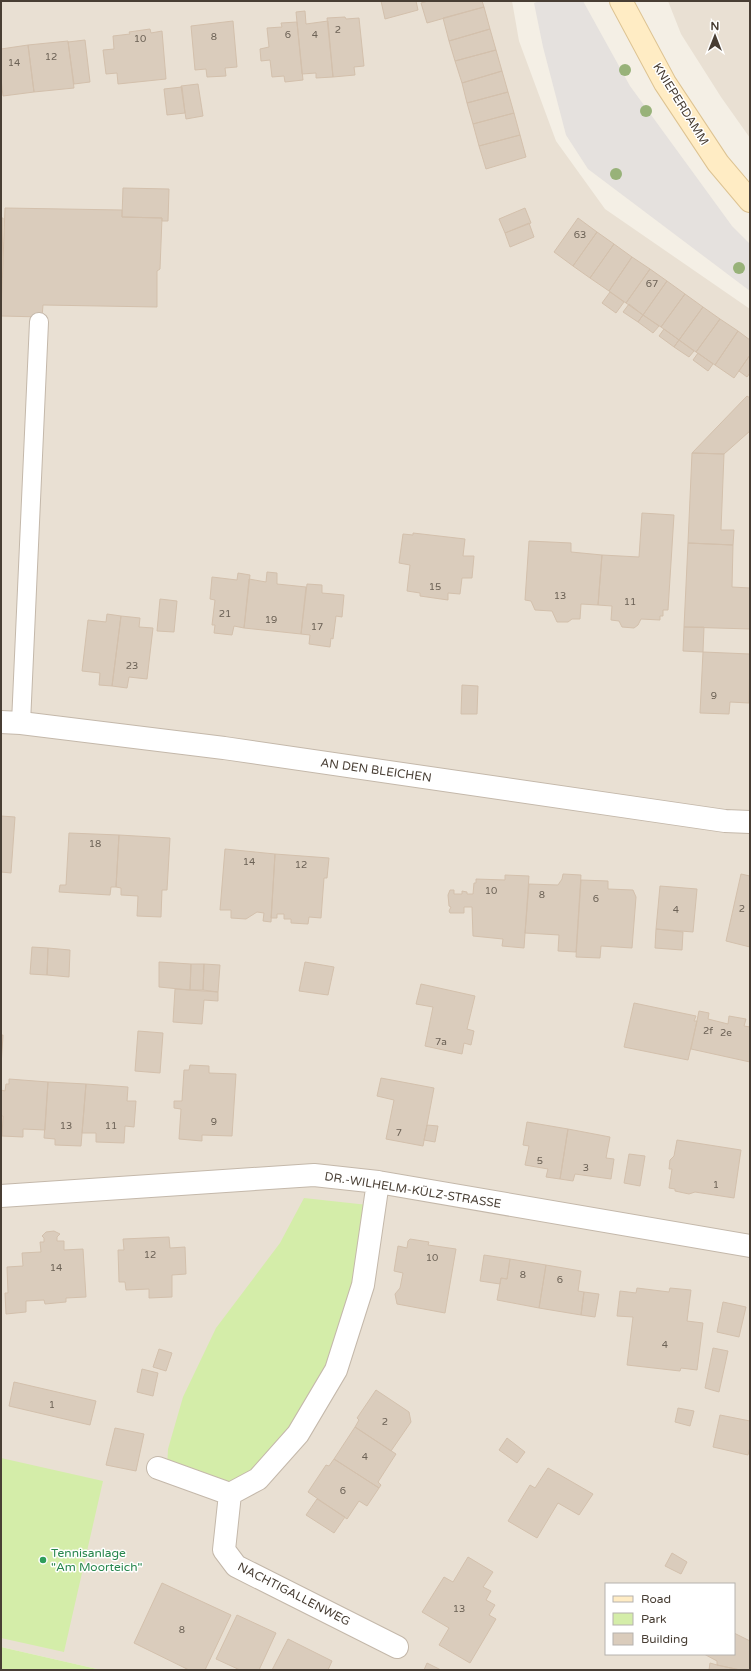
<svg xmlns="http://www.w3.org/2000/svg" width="751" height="1671" viewBox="0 0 751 1671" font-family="'Varela Round',sans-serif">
  <rect width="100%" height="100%" fill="#f4efe5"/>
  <path fill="#e9e0d3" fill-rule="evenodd" d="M 1,1 L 512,1 L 519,41 L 556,141 L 605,209 L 750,309 L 750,1670 L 97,1670 L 97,1669 L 1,1647 ZM 606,1584 L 734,1584 L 734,1654 L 606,1654 Z
    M 668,1 L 750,1 L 750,138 L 721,97 L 681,34 Z"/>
  <path fill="#d4eda9" d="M 304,1198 L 368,1205 L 360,1284 L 332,1368 L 296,1431 L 230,1490 L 167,1468 L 168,1449 L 183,1397 L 216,1328 L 280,1243 Z
    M 1,1458 L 103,1481 L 64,1652 L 1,1638 Z
    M 1,1647 L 97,1669 L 97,1670 L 1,1670 Z"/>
  <path fill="#e5e1de" d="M 539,1 L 583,1 L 630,86 L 732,226 L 750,244 L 750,291 L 588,169 L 566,135 L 543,47 L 534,3 Z"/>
  <path fill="#daccbc" stroke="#d3c0ac" d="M 381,1 L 416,1 L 418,10 L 385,19 Z
    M 428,1 L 482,1 L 484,7 L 427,23 L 421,3 Z
    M 484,7 L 490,29 L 449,41 L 443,18 Z
    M 305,11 L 306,24 L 328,21 L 333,77 L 316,78 L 316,73 L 302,74 L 296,12 Z
    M 345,17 L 346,19 L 359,18 L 364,66 L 354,67 L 355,75 L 333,77 L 327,18 Z
    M 233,21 L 237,67 L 225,68 L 226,76 L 207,77 L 206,69 L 195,70 L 191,26 Z
    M 297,22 L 303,80 L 285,82 L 284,76 L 272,77 L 270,60 L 261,61 L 260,49 L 269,47 L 267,28 L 282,27 L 281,23 Z
    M 150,29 L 151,33 L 162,31 L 166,79 L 118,84 L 117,73 L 106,74 L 103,50 L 114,49 L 113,36 L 130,34 L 129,32 Z
    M 490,29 L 496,50 L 455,61 L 449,41 Z
    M 85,40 L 90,82 L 74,84 L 68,42 Z
    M 68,41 L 74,88 L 34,92 L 28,45 Z
    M 28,45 L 34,92 L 3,96 L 1,79 L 1,49 Z
    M 496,50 L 502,71 L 462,83 L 455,61 Z
    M 502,71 L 508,92 L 467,103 L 462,83 Z
    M 198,84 L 203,116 L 186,119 L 181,86 Z
    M 182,87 L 185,113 L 167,115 L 164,89 Z
    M 508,92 L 514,113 L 473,124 L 467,103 Z
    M 514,113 L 520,135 L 479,146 L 473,124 Z
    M 520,135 L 526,157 L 486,169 L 479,146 Z
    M 123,188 L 169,189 L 168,221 L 162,221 L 162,218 L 122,217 Z
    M 5,208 L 122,210 L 122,217 L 162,218 L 160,269 L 157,271 L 157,307 L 43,305 L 42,317 L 1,316 Z
    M 525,208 L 531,223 L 505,233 L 499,219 Z
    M 1,218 L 3,218 L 1,315 Z
    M 578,218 L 597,232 L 573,266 L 554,252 Z
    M 529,223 L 534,237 L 510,247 L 505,233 Z
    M 597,232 L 614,244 L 590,278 L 573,266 Z
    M 614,244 L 632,257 L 609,291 L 590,278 Z
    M 632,257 L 650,269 L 626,303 L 609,291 Z
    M 650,269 L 667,281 L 643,315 L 626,303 Z
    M 667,281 L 685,294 L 661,327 L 643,315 Z
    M 610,292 L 624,302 L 616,313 L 602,303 Z
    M 685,294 L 703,307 L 679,340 L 661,327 Z
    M 629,304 L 643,315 L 638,322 L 623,312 Z
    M 703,307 L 720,319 L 696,352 L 679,340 Z
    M 643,315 L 659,326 L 653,333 L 638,322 Z
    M 720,319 L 738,331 L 715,365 L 696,352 Z
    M 664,329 L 679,340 L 674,347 L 659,336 Z
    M 738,331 L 750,340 L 750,355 L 734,378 L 715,365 Z
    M 679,340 L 694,351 L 689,357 L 674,347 Z
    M 698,353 L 713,364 L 708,371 L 693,360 Z
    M 750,355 L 750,373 L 747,377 L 739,371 Z
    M 747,396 L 750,398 L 750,431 L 724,454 L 692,453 Z
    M 692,453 L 724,454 L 721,530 L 734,530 L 733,545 L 688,543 Z
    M 642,513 L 674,515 L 668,610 L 663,610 L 663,616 L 660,616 L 660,620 L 641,619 L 638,625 L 634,628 L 622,627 L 619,621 L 611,620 L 612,606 L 598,605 L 602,555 L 639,557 Z
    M 413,533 L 465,539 L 463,556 L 474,556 L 472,578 L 462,578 L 460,594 L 448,593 L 448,600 L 420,596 L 420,593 L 407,591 L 410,565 L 399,563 L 403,534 L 413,535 Z
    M 529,541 L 571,543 L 571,552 L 602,555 L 598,605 L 581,604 L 580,619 L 572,619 L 568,622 L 557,622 L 552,611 L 535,610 L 531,601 L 525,600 Z
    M 688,543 L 733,545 L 732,587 L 750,588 L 750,629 L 684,627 Z
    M 267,572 L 277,573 L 277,584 L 306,587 L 301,634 L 244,628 L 249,579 L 266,582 Z
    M 238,573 L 250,575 L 244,628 L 234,626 L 232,635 L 214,633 L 215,625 L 212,625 L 215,600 L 210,599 L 212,577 L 237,580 Z
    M 307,584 L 322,585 L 322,593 L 344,595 L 342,617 L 336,616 L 333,639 L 331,638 L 330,647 L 309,644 L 310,635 L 301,634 Z
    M 160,599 L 177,601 L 174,632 L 157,631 Z
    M 107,614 L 121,616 L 112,686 L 99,685 L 100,673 L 82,671 L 88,620 L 106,622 Z
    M 121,616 L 140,618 L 139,627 L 153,628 L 147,679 L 129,677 L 127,688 L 112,686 Z
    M 684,627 L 704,627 L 703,652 L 683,651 Z
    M 703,652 L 750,654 L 749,703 L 730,702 L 729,714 L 700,713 Z
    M 462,685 L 478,686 L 477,714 L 461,714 Z
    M 1,816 L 15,817 L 11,873 L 1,872 Z
    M 69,833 L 119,835 L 116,887 L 111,887 L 110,895 L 59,892 L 60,885 L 66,885 Z
    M 119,835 L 170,838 L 167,890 L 162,890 L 161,917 L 137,916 L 138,896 L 121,895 L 121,888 L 116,887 Z
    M 225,849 L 275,854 L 271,922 L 263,921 L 264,913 L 257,912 L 246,919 L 231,918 L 231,910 L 220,910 Z
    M 275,854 L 329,858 L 327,878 L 324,878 L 321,918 L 309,917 L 308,924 L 291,923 L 291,919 L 284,919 L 284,914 L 277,914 L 277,918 L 271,918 Z
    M 563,874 L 581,875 L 576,952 L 558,951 L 559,935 L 525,933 L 529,884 L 558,885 L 562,879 Z
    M 741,874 L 750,876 L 750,947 L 726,941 Z
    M 505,875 L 529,876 L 524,948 L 502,946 L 503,939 L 473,936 L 472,907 L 464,907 L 464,913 L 450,913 L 449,911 L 451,907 L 449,906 L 448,895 L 450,890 L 454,890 L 454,894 L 462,894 L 462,891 L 467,892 L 467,894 L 473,894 L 474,883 L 476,883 L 476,879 L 505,880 Z
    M 581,880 L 608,881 L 608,889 L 633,890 L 636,897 L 632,948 L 601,946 L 600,958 L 576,957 Z
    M 660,886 L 697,889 L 693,932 L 656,929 Z
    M 656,929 L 683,932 L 682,950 L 655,948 Z
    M 32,947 L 48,948 L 47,975 L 30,974 Z
    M 48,948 L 70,950 L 69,977 L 47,975 Z
    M 159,962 L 191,964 L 190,990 L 159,987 Z
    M 305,962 L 334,967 L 328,995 L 299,991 Z
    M 191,964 L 204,964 L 203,990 L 190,990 Z
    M 204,964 L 220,965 L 218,992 L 203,990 Z
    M 421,984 L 475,996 L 467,1029 L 474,1031 L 471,1045 L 464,1043 L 462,1054 L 425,1046 L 433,1007 L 416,1004 Z
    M 175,989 L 218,992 L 218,1001 L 204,1000 L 202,1024 L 173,1022 Z
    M 634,1003 L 696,1016 L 694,1021 L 697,1021 L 688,1060 L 624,1047 Z
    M 699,1011 L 709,1013 L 708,1019 L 728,1024 L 729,1016 L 746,1019 L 744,1026 L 750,1027 L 750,1062 L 691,1049 Z
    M 138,1031 L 163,1033 L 160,1073 L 135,1071 Z
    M 1,1035 L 3,1035 L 1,1066 Z
    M 190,1065 L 209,1066 L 209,1073 L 236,1074 L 232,1136 L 202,1135 L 202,1141 L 179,1139 L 181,1109 L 174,1108 L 174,1101 L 182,1101 L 184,1070 L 189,1070 Z
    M 381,1078 L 434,1088 L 423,1146 L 386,1139 L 394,1100 L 377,1096 Z
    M 9,1079 L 48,1082 L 45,1130 L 23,1129 L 23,1137 L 2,1136 L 3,1116 L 1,1116 L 1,1090 L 5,1091 L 6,1084 L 9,1084 Z
    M 48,1082 L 86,1084 L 81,1146 L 55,1145 L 55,1139 L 44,1138 Z
    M 86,1084 L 128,1087 L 127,1101 L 136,1101 L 134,1127 L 125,1126 L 124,1143 L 96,1142 L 96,1133 L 82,1133 Z
    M 527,1122 L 568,1129 L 560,1179 L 546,1177 L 548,1169 L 525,1165 L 529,1146 L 523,1145 Z
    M 427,1125 L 438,1126 L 435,1142 L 424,1140 Z
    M 568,1129 L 610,1137 L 606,1158 L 614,1159 L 611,1179 L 575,1174 L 573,1181 L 560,1179 Z
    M 677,1140 L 741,1150 L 734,1198 L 695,1192 L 689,1194 L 675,1191 L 675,1189 L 669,1188 L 672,1169 L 669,1169 L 670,1160 L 674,1156 Z
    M 629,1154 L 645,1156 L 640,1186 L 624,1183 Z
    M 54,1231 L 60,1234 L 57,1237 L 57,1241 L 64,1241 L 64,1250 L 83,1249 L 86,1297 L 66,1298 L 66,1302 L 45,1304 L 44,1300 L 26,1301 L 26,1312 L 6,1314 L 5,1293 L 8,1293 L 7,1267 L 23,1266 L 22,1253 L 41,1252 L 40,1242 L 44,1242 L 44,1238 L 42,1236 L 46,1232 Z
    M 169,1237 L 170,1248 L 185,1247 L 186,1274 L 172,1275 L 172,1297 L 149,1298 L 149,1289 L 126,1290 L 125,1282 L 119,1282 L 118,1250 L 124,1250 L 123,1239 Z
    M 410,1239 L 429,1242 L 428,1245 L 456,1249 L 445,1313 L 397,1304 L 395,1294 L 400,1288 L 403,1273 L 394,1271 L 398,1246 L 407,1248 L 408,1241 Z
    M 484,1255 L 510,1259 L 507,1279 L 501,1278 L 500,1284 L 480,1281 Z
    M 510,1259 L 546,1265 L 539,1308 L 497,1300 L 501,1278 L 507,1279 Z
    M 546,1265 L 581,1271 L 578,1291 L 584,1292 L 581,1315 L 539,1308 Z
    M 637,1288 L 669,1292 L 670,1288 L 691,1290 L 687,1321 L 703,1323 L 697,1370 L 681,1368 L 680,1371 L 627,1365 L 633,1317 L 617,1316 L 620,1291 L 636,1293 Z
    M 584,1292 L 599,1294 L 595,1317 L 581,1315 Z
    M 723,1302 L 746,1307 L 739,1337 L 717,1332 Z
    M 713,1348 L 728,1351 L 719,1392 L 705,1388 Z
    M 159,1349 L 172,1353 L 166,1371 L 153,1367 Z
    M 142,1369 L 158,1373 L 153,1396 L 137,1392 Z
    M 14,1382 L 96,1401 L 90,1425 L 9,1406 Z
    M 376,1390 L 409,1412 L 411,1422 L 391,1451 L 355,1427 L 359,1420 L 357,1418 Z
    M 678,1408 L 694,1411 L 690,1426 L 675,1422 Z
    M 720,1415 L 750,1421 L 750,1447 L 748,1455 L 713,1447 Z
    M 355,1427 L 396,1454 L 378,1482 L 381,1485 L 379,1488 L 334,1459 Z
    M 115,1428 L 144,1434 L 136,1471 L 106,1465 Z
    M 507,1438 L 525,1452 L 517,1463 L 499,1450 Z
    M 334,1459 L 379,1488 L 367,1506 L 359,1501 L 347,1519 L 308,1492 L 326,1465 L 329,1466 Z
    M 548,1468 L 593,1494 L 579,1515 L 558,1503 L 537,1538 L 508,1521 L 530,1485 L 535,1488 Z
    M 317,1499 L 345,1517 L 334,1533 L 306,1515 Z
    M 672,1553 L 687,1562 L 681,1574 L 665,1566 Z
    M 468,1557 L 493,1572 L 483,1587 L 491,1591 L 486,1600 L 495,1605 L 489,1615 L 496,1619 L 470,1663 L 439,1645 L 449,1628 L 422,1612 L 444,1577 L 453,1582 Z
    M 162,1583 L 231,1615 L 205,1670 L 189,1670 L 134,1643 Z
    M 237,1615 L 276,1633 L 259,1670 L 240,1670 L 216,1659 Z
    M 734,1633 L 750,1641 L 750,1670 L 740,1670 L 717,1665 L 717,1661 L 704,1654 L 734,1654 Z
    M 288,1639 L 332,1661 L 328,1670 L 272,1670 Z
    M 427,1663 L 441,1670 L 424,1670 Z
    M 710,1663 L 717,1665 L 740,1670 L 709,1670 Z"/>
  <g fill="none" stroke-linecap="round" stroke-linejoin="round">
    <g stroke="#c4b8aa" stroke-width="20">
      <path id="service" d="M 21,723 L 39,322"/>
    </g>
    <g stroke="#c4b8aa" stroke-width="24">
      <path id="minor" d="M 1,722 L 21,723 L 224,748 L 725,821 L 750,822
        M 1,1196 L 314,1175 L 378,1182 L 750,1246
        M 158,1468 L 230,1494 L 258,1479 L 298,1434 L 336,1370 L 363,1285 L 378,1182
        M 230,1494 L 224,1550 L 236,1566 L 397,1647"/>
    </g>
    <g stroke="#ddc392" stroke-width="24">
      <path id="secondary" d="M 621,1 L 665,83 L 718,163 L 750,201"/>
    </g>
    <use href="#service" stroke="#fff" stroke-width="18"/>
    <use href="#minor" stroke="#fff" stroke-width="22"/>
    <use href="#secondary" stroke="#ffecc4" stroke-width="22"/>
  </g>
  <g fill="#98b279">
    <circle cx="625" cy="70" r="6"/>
    <circle cx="646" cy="111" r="6"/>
    <circle cx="616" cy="174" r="6"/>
    <circle cx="739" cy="268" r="6"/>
  </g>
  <circle fill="#2e9e5b" stroke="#fff" stroke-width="1.5" cx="43" cy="1560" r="4"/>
  <g text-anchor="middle" stroke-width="3" stroke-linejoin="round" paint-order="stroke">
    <g font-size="10" fill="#6c6256">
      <text x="338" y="33">2</text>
      <text x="288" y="38">6</text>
      <text x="315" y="38">4</text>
      <text x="214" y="40">8</text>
      <text x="140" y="42">10</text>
      <text x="51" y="60">12</text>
      <text x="14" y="66">14</text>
      <text x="580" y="238">63</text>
      <text x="652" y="287">67</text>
      <text x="435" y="590">15</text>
      <text x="560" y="599">13</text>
      <text x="630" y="605">11</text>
      <text x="225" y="617">21</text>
      <text x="271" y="623">19</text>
      <text x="317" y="630">17</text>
      <text x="132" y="669">23</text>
      <text x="714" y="699">9</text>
      <text x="95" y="847">18</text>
      <text x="249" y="865">14</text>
      <text x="301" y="868">12</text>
      <text x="491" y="894">10</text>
      <text x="542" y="898">8</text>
      <text x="596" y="902">6</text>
      <text x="742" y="912">2</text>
      <text x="676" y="913">4</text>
      <text x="708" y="1034">2f</text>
      <text x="726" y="1036">2e</text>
      <text x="441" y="1045">7a</text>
      <text x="214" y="1125">9</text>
      <text x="66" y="1129">13</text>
      <text x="111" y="1129">11</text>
      <text x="399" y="1136">7</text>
      <text x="540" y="1164">5</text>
      <text x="586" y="1171">3</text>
      <text x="716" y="1188">1</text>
      <text x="150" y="1258">12</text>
      <text x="432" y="1261">10</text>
      <text x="56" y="1271">14</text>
      <text x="523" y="1278">8</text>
      <text x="560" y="1283">6</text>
      <text x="665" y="1348">4</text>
      <text x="52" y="1408">1</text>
      <text x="385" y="1425">2</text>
      <text x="365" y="1460">4</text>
      <text x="343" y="1494">6</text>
      <text x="459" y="1612">13</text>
      <text x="182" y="1633">8</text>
    </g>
    <g font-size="12" fill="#483e34" stroke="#fff">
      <text transform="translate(681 104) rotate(58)" y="4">KNIEPERDAMM</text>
      <text transform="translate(376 770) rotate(8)" y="4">AN DEN BLEICHEN</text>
      <text transform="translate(413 1190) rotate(9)" y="4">DR.-WILHELM-KÜLZ-STRASSE</text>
      <text transform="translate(294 1594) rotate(27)" y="4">NACHTIGALLENWEG</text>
    </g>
    <g font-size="12" fill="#27864d" stroke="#fff" text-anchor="start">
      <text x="51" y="1557">Tennisanlage<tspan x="51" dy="14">"Am Moorteich"</tspan></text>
    </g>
  </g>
  <rect width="751" height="1671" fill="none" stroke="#483e34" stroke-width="4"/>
  <rect x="605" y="1583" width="130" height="72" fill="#ffffff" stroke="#b6b2ae"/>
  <rect x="613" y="1596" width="20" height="6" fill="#ffecc4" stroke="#b6b2ae"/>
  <text x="641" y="1603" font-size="12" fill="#483e34">Road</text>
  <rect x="613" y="1613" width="20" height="12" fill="#d4eda9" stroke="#b6b2ae"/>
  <text x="641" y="1623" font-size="12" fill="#483e34">Park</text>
  <rect x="613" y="1633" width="20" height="12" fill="#daccbc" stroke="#b6b2ae"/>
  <text x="641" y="1643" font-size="12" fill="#483e34">Building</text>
  <g transform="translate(715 36)" stroke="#ffffff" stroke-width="3" paint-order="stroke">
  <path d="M0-3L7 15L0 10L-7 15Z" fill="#483e34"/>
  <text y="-6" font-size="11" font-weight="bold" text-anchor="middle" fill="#483e34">N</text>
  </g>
</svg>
